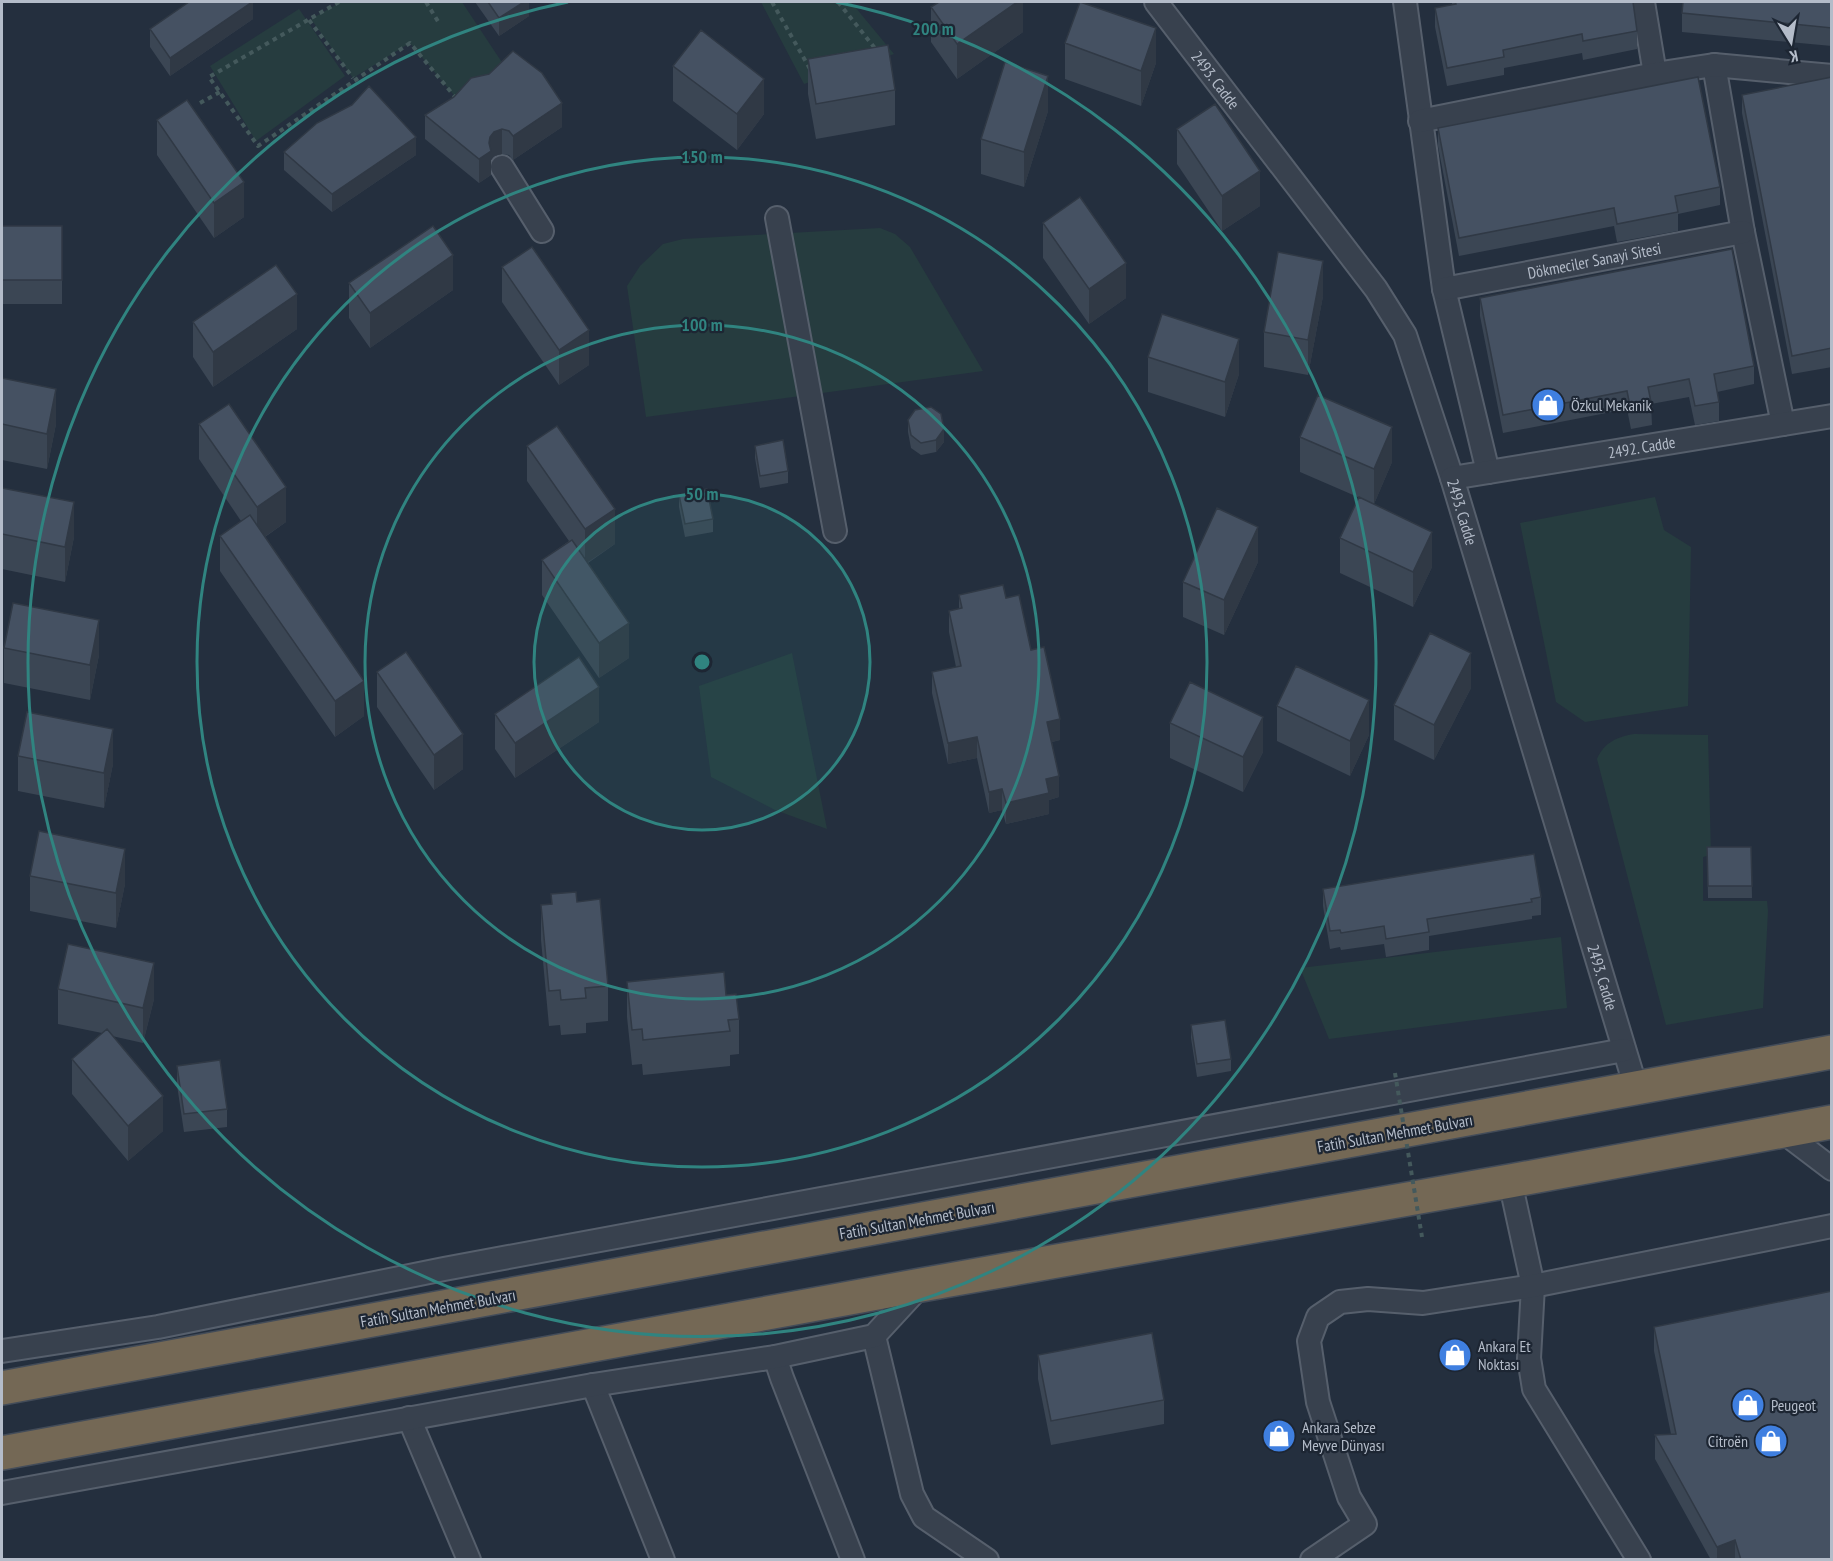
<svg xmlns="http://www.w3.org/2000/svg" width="1833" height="1561" viewBox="0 0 1833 1561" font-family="'PT Sans Narrow',sans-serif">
  <rect width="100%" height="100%" fill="#242f3e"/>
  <path fill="#263c3f" d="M 341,2 L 462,2 L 509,73 L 463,106 L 410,43 L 353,78 L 311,19 Z
    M 761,2 L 851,2 L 894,54 L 804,84 Z
    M 299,9 L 345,76 L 256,141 L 210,66 Z
    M 880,228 L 895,234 L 910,247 L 983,371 L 646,417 L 627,286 L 640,266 L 663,244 L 683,239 Z
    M 1655,497 L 1664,530 L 1691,547 L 1688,706 L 1585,722 L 1556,702 L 1520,523 Z
    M 792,653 L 827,829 L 775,810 L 711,777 L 699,686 Z
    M 1634,734 L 1708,735 L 1711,855 L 1703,857 L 1703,901 L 1767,901 L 1768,911 L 1763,1008 L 1666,1025 L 1597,759 C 1604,743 1616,737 1634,734 Z
    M 1561,937 L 1567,1008 L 1329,1039 L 1300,968 Z"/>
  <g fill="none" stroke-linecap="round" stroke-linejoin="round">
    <g stroke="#565f6c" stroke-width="26">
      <g id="minor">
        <path id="s1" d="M 1156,2 L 1376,289 L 1405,335 L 1452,478 L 1636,1088"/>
        <path d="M 1405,2 L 1444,289 L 1488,472"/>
        <path d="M 1643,2 L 1655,74"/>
        <path d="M 1714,65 L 1743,232 L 1783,424"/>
        <path d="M 1420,121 L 1655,74 L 1714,65 L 1832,76"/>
        <path d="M 502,167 L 542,231"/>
        <path d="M 777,218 L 835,531"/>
        <path id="s2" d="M 1444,289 L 1743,232"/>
        <path id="s3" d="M 1452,478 L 1832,416"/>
        <path d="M 1782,1131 L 1832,1169"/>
        <path d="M 1510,1181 L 1533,1286 L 1529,1358 L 1534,1389 L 1639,1560"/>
        <path d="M 874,1336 L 912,1494 L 924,1517 L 987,1560"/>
        <path d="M 2,1351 L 158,1327 L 444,1269 L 1624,1050"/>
        <path d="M 775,1357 L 782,1378 L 853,1560"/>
        <path d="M 593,1385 L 663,1560"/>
        <path d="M 409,1418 L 469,1560"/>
        <path d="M 2,1493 L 593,1385 L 775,1357 L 874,1336 L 921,1285"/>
        <path d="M 1312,1560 L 1365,1524 L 1349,1497 L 1318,1402 L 1309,1341 L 1318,1317 L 1340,1302 L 1368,1299 L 1423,1303 L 1533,1286 L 1832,1226"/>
      </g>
    </g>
    <g stroke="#434c59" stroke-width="36">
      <path id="highway" d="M 2,1388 L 1832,1052
        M 2,1453 L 921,1285 L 1510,1181 L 1832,1122"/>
    </g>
    <path stroke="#44595c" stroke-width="4" stroke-dasharray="4.5 4.5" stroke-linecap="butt" d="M 339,2 L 209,77 L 258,146 L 410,43 L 456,98
      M 426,2 L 439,23
      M 772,2 L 810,69
      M 838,2 L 874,47 L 872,50
      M 309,20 L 353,78
      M 200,103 L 220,92"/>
    <use href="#minor" stroke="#38414e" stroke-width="22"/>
    <use href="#highway" stroke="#746855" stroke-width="33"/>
    <path stroke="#44595c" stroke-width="4" stroke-dasharray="4.5 4.5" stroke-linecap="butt" d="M 1395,1073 L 1422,1237"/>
  </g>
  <path fill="#3b4654" d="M 253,2 L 253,19 L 170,76 L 150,47 L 150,29 Z
    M 475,2 L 529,2 L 529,16 L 499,36 Z
    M 1023,2 L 1023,32 L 957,79 L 931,42 L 931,7 Z
    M 1452,2 L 1633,2 L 1637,31 L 1637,49 L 1583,60 L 1582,53 L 1504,68 L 1504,75 L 1447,86 L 1435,27 L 1435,8 L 1452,5 Z
    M 1832,2 L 1832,46 L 1682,32 L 1682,13 Z
    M 1065,43 L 1156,63 L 1141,106 L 1065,79 Z
    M 808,59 L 895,90 L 895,125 L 816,139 L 808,94 Z
    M 673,66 L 764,114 L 737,150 L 673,101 Z
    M 1832,77 L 1832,367 L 1792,374 L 1742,113 L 1742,95 Z
    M 1048,111 L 1024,187 L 981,174 L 981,139 Z
    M 425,115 L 562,127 L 513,160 L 509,155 L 502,154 L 494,156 L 491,160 L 491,175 L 479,183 L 425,139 Z
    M 157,120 L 244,217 L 214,238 L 157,155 Z
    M 1438,128 L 1720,187 L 1720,205 L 1678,214 L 1678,231 L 1617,242 L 1614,226 L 1459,256 L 1438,146 Z
    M 1177,129 L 1260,206 L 1222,231 L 1177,164 Z
    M 284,152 L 416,155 L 332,212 L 284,170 Z
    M 1043,223 L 1126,298 L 1089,324 L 1043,258 Z
    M 2,226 L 62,226 L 62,304 L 2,304 Z
    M 502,267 L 589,365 L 559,385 L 502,302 Z
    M 349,283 L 453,290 L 370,348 L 349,318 Z
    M 1323,296 L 1308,375 L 1264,367 L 1264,332 Z
    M 1480,298 L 1754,366 L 1754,384 L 1717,392 L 1719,402 L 1719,421 L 1695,425 L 1689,397 L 1651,404 L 1652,425 L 1631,429 L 1627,409 L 1503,433 L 1480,316 Z
    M 193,322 L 297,329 L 213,387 L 193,357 Z
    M 1148,357 L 1239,374 L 1225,417 L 1148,392 Z
    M 2,378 L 56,424 L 47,469 L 2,460 Z
    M 908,420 L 944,442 L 936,452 L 921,455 L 911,448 L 908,432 Z
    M 199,424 L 286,522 L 265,537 L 364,716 L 335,737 L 220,571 L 220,536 L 241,521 L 199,459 Z
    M 1300,437 L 1392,462 L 1374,504 L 1300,472 Z
    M 527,446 L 615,544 L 588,563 L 629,658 L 599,678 L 542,595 L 542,560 L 569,541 L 527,481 Z
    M 755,446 L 788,471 L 788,483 L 760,488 L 755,458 Z
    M 2,488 L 74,537 L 65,582 L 2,569 Z
    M 679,495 L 713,519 L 713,532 L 685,537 L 679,507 Z
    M 1340,538 L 1432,567 L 1413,607 L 1340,573 Z
    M 1258,562 L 1224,635 L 1183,617 L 1183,582 Z
    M 959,595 L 1006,598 L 1031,650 L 1060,740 L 1052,742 L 1059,797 L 1049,800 L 1049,814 L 1006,824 L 1002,810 L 989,813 L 977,758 L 948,764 L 932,693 L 932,672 L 956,667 L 949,632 L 949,611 L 959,609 Z
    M 4,648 L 99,655 L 90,700 L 4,683 Z
    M 377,672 L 463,769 L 434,790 L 377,707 Z
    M 1471,688 L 1434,760 L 1394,740 L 1394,705 Z
    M 1277,706 L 1369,735 L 1350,776 L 1277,741 Z
    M 495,714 L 599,722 L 515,778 L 495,749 Z
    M 1170,723 L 1263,752 L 1243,792 L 1170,758 Z
    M 18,756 L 113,764 L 104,808 L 18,791 Z
    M 1707,847 L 1751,847 L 1752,898 L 1708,898 Z
    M 30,876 L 125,884 L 116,928 L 30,911 Z
    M 1323,889 L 1541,897 L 1541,915 L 1532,916 L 1532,919 L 1429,936 L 1429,950 L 1386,957 L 1384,944 L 1341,950 L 1340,947 L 1330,949 L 1323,906 Z
    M 551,894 L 577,902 L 608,986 L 608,1021 L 586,1023 L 586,1033 L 561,1035 L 560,1025 L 549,1026 L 541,940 L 541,905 L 551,904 Z
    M 627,982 L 726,995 L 739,1019 L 739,1054 L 730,1055 L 730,1066 L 643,1075 L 642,1064 L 632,1065 L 627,1017 Z
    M 58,989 L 154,999 L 143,1043 L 112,1036 L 163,1131 L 128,1161 L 72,1094 L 72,1059 L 102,1033 L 58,1024 Z
    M 1191,1025 L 1231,1059 L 1231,1071 L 1197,1077 L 1191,1038 Z
    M 177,1066 L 227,1109 L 227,1127 L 184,1132 L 177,1085 Z
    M 1654,1327 L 1832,1560 L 1711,1560 L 1655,1459 L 1655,1435 L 1671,1434 L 1654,1351 Z
    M 1038,1355 L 1164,1400 L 1164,1424 L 1051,1445 L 1038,1379 Z"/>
  <path fill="#303945" d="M 252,2 L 253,2 L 253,19 L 170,76 L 170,58 Z
    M 524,2 L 529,2 L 529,16 L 499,36 L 499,18 Z
    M 1017,2 L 1023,2 L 1023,32 L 957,79 L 957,44 Z
    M 1156,28 L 1156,63 L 1141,106 L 1141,71 Z
    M 1048,76 L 1048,111 L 1024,187 L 1024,152 Z
    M 764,79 L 764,114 L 737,150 L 737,114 Z
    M 562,103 L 562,127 L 513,160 L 513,136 Z
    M 502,129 L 502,154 L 494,156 L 491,160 L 491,175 L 479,183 L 479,159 L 489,143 L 490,137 L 494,132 Z
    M 416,137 L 416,155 L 332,212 L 332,194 Z
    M 1260,171 L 1260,206 L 1222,231 L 1222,196 Z
    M 244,182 L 244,217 L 214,238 L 214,203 Z
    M 453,255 L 453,290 L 370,348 L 370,313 Z
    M 1323,261 L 1323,296 L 1308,375 L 1308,340 Z
    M 1126,263 L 1126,298 L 1089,324 L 1089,289 Z
    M 297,294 L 297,329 L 213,387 L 213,352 Z
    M 589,330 L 589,365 L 559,385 L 559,350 Z
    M 1239,339 L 1239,374 L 1225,417 L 1225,382 Z
    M 56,389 L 56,424 L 47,469 L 47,434 Z
    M 1392,427 L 1392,462 L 1374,504 L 1374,469 Z
    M 944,429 L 944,442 L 936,452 L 936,440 Z
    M 286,487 L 286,522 L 257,542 L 257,507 Z
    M 74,502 L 74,537 L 65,582 L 65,547 Z
    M 615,509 L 615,544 L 585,564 L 585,529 Z
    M 1258,527 L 1258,562 L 1224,635 L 1224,600 Z
    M 1432,532 L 1432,567 L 1413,607 L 1413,572 Z
    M 99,620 L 99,655 L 90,700 L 90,665 Z
    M 629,623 L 629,658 L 599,678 L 599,643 Z
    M 1471,653 L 1471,688 L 1434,760 L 1434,725 Z
    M 364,681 L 364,716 L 335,737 L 335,701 Z
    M 599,687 L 599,722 L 515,778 L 515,743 Z
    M 1369,700 L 1369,735 L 1350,776 L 1350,741 Z
    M 1263,717 L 1263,752 L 1243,792 L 1243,757 Z
    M 1060,719 L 1060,740 L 1047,743 L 1047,722 Z
    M 113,729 L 113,764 L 104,808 L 104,773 Z
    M 463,734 L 463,769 L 434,790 L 434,755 Z
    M 977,737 L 977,758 L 948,764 L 948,743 Z
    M 1059,776 L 1059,797 L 1049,800 L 1049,814 L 1006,824 L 1006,803 L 1046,779 Z
    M 1002,789 L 1002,810 L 989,813 L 989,792 Z
    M 125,849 L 125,884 L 116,928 L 116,893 Z
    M 154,963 L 154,999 L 143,1043 L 143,1008 Z
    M 163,1096 L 163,1131 L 128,1161 L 128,1126 Z
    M 1735,1540 L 1735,1560 L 1717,1560 L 1717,1547 Z"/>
  <path fill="#455162" stroke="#303945" stroke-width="1.5" d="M 189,2 L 252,2 L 170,58 L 150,29 Z
    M 488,2 L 524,2 L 499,18 Z
    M 939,2 L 1017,2 L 957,44 L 931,7 Z
    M 1080,2 L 1156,28 L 1141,71 L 1065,43 Z
    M 1455,2 L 1633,2 L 1637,31 L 1583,41 L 1582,34 L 1503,50 L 1504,57 L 1447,68 L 1435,8 L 1456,4 Z
    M 1683,2 L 1832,2 L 1832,28 L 1682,13 Z
    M 701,30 L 764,79 L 737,114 L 673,66 Z
    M 888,45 L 895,90 L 816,104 L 808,59 Z
    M 513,51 L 542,73 L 562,103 L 513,136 L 509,131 L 502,129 L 494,132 L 490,137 L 489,143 L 491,151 L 479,159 L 425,115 L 454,97 L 471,78 L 489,74 Z
    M 1005,62 L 1048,76 L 1024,152 L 981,139 Z
    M 1698,77 L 1720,187 L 1675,196 L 1678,212 L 1617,224 L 1614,208 L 1459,238 L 1438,128 Z
    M 1832,77 L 1832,348 L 1792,356 L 1742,95 Z
    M 369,86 L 416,137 L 332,194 L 284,152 L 317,123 L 352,105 Z
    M 187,100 L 244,182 L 214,203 L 157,120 Z
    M 1215,104 L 1260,171 L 1222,196 L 1177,129 Z
    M 1080,197 L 1126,263 L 1089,289 L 1043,223 Z
    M 2,226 L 62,226 L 62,280 L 2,280 Z
    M 433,226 L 453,255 L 370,313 L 349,283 Z
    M 532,247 L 589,330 L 559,350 L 502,267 Z
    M 1732,249 L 1754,366 L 1714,374 L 1719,402 L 1695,406 L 1689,379 L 1648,387 L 1652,407 L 1631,411 L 1627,391 L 1503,415 L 1480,298 Z
    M 1278,252 L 1323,261 L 1308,340 L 1264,332 Z
    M 276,265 L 297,294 L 213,352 L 193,322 Z
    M 1162,314 L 1239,339 L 1225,382 L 1148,357 Z
    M 2,378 L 56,389 L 47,434 L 2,424 Z
    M 1318,395 L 1392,427 L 1374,469 L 1300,437 Z
    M 229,404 L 286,487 L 257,507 L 199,424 Z
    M 931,407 L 941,414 L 944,429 L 936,440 L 921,443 L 911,435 L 908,420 L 915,410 Z
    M 557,426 L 615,509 L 585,529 L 527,446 Z
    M 783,440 L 788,471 L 760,476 L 755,446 Z
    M 2,488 L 74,502 L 65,547 L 2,534 Z
    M 707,489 L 713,519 L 685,524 L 679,495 Z
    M 1359,497 L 1432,532 L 1413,572 L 1340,538 Z
    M 1217,508 L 1258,527 L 1224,600 L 1183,582 Z
    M 250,515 L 364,681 L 335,701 L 220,536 Z
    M 572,540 L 629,623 L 599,643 L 542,560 Z
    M 1003,585 L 1006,598 L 1019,595 L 1031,650 L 1044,647 L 1060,719 L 1047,722 L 1059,776 L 1046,779 L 1049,793 L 1006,803 L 1002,789 L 989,792 L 977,737 L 948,743 L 932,672 L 961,666 L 949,611 L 962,608 L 959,595 Z
    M 13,603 L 99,620 L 90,665 L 4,648 Z
    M 1430,633 L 1471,653 L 1434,725 L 1394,705 Z
    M 406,652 L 463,734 L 434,755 L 377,672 Z
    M 579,657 L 599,687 L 515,743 L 495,714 Z
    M 1296,666 L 1369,700 L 1350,741 L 1277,706 Z
    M 1190,682 L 1263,717 L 1243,757 L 1170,723 Z
    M 27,712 L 113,729 L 104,773 L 18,756 Z
    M 39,831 L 125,849 L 116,893 L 30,876 Z
    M 1707,847 L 1751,847 L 1752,886 L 1708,886 Z
    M 1534,854 L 1541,897 L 1531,899 L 1532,902 L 1427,919 L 1429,932 L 1386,939 L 1384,926 L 1341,933 L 1340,930 L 1330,931 L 1323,889 Z
    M 576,892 L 577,902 L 600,899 L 608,986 L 585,988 L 586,998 L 561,1000 L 560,990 L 549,991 L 541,905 L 552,904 L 551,894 Z
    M 68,944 L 154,963 L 143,1008 L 58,989 Z
    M 724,972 L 726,995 L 736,994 L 739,1019 L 728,1020 L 730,1031 L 643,1040 L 642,1029 L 632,1030 L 627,982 Z
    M 1225,1020 L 1231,1059 L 1197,1064 L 1191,1025 Z
    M 107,1029 L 163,1096 L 128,1126 L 72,1059 Z
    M 220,1060 L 227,1109 L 184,1114 L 177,1066 Z
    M 1832,1291 L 1832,1560 L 1741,1560 L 1735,1540 L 1717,1547 L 1655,1435 L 1676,1434 L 1654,1327 Z
    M 1152,1333 L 1164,1400 L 1051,1421 L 1038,1355 Z"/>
  <circle cx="702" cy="662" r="168" fill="#308480" fill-opacity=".12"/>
  <g fill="none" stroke="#308480" stroke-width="3">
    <circle cx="702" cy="662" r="168"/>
    <circle cx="702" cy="662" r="337"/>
    <circle cx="702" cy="662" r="505"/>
    <path d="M836 2A674 674 0 1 1 568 2"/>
  </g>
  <defs>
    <g id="shop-disc" transform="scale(1.725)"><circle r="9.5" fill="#3f7fe0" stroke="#1d2633"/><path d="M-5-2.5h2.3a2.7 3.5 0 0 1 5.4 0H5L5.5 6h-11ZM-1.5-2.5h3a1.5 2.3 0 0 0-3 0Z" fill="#fff"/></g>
  </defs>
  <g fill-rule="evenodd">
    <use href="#shop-disc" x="1548" y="405"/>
    <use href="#shop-disc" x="1455" y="1355"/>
    <use href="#shop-disc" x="1748" y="1405"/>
    <use href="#shop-disc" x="1279" y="1436"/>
    <use href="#shop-disc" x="1771" y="1441"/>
  </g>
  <g text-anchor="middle" stroke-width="4.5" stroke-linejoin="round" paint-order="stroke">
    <g font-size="16" fill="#b4bcc9" stroke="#1d2633">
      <text dy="6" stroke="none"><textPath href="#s1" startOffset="98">2493. Cadde</textPath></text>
      <text dy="6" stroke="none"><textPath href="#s2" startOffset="153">Dökmeciler Sanayi Sitesi</textPath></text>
      <text dy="6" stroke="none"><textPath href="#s3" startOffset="192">2492. Cadde</textPath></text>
      <text dy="6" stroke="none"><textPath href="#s1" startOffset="602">2493. Cadde</textPath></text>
      <text dy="6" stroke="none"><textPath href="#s1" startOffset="1088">2493. Cadde</textPath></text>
      <text transform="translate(1395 1133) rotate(-10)" y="6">Fatih Sultan Mehmet Bulvarı</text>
      <text transform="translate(917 1220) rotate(-10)" y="6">Fatih Sultan Mehmet Bulvarı</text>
      <text transform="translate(438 1308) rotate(-10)" y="6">Fatih Sultan Mehmet Bulvarı</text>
    </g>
    <g font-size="16" fill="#b4bcc9" stroke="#1d2633" text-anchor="start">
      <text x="1571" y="411">Özkul Mekanik</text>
      <text x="1478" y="1352">Ankara Et<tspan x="1478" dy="18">Noktası</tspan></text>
      <text x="1771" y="1411">Peugeot</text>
      <text x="1302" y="1433">Ankara Sebze<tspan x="1302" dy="18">Meyve Dünyası</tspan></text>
      <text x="1748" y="1447" text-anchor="end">Citroën</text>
    </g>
  </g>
  <circle cx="702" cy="662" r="9" fill="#308480" stroke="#1d2633" stroke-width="3"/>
  <g font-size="18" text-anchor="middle" font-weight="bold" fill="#308480" stroke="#1d2633" stroke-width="4.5" stroke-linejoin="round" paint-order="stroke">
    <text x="933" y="35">200 m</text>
    <text x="702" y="163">150 m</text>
    <text x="702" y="331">100 m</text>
    <text x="702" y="500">50 m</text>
  </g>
  <rect width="1833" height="1561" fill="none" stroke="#b4bcc9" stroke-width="6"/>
  <g transform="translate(1791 42) rotate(169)" stroke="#1d2633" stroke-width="4.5" paint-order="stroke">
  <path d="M0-4.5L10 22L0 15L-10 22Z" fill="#b4bcc9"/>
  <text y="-9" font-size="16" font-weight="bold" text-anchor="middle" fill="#b4bcc9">K</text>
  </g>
</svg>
